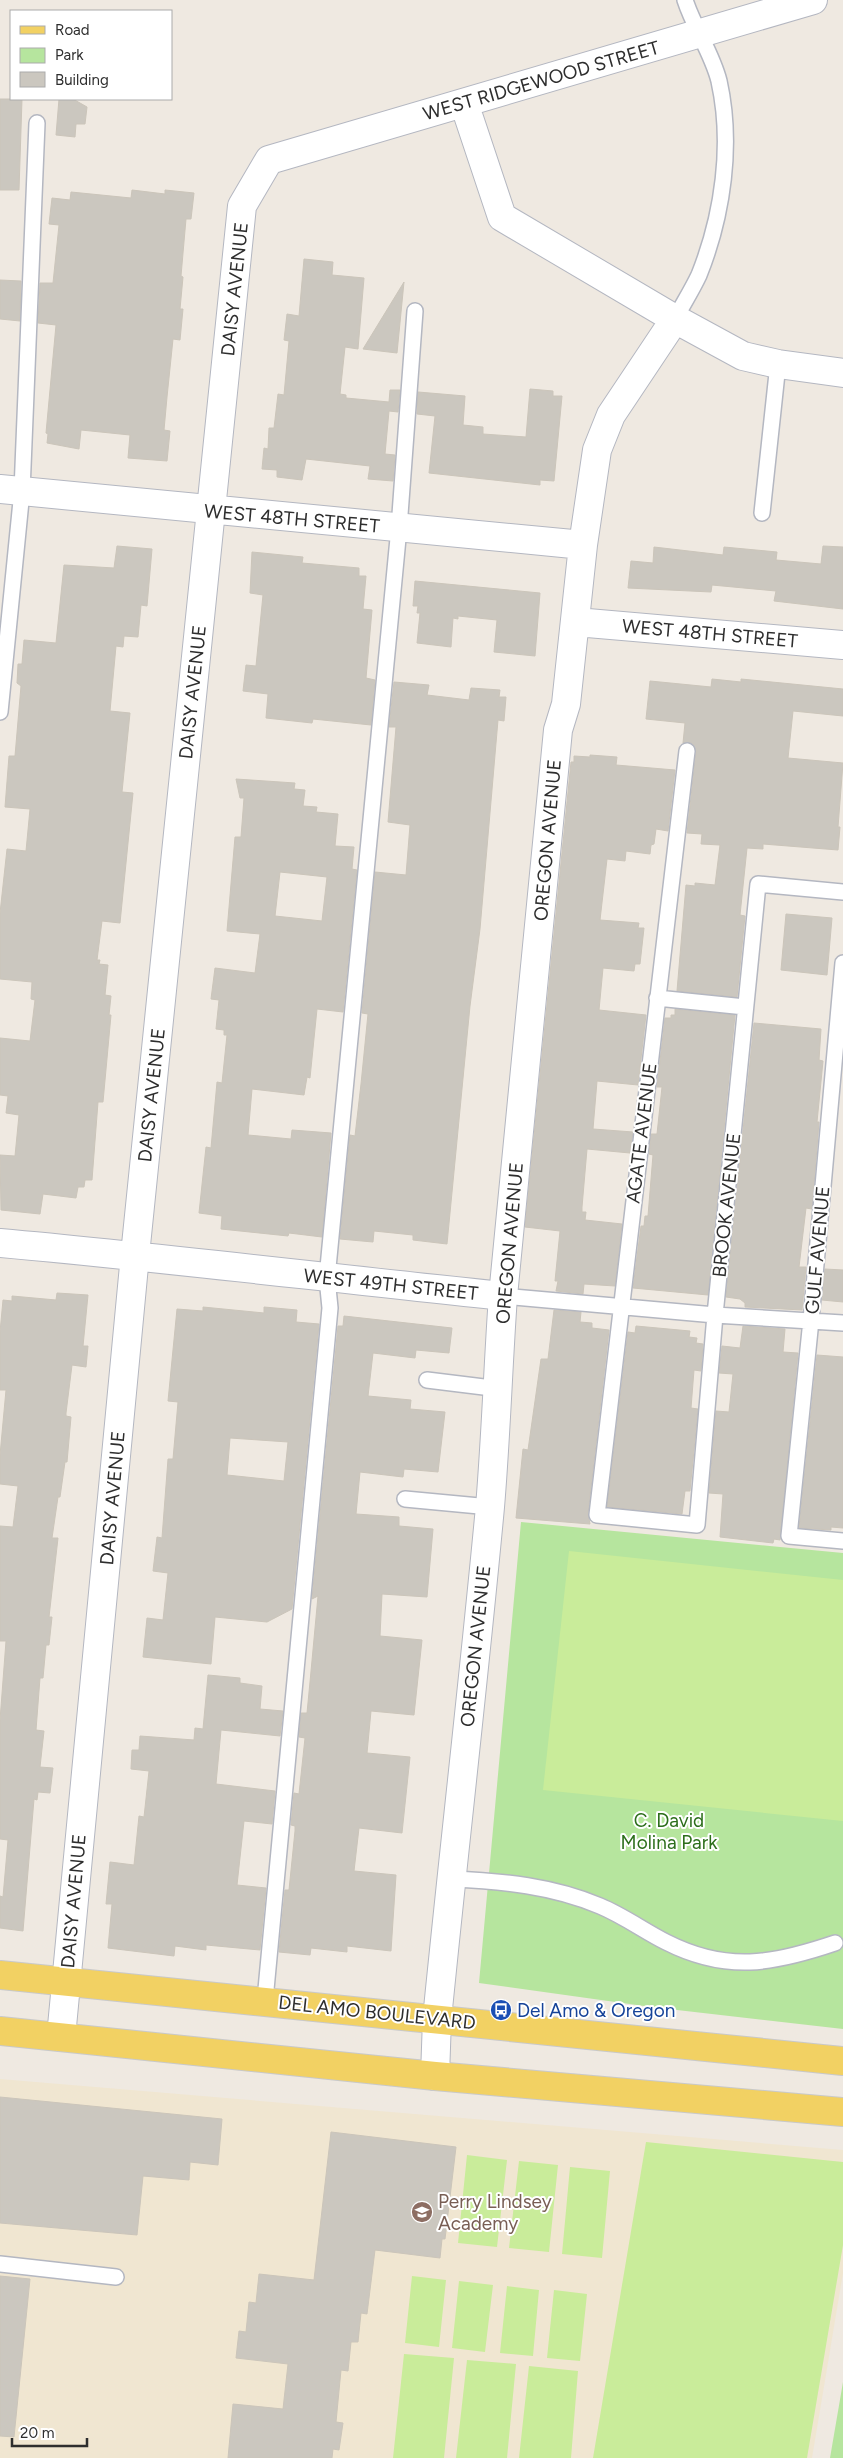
<svg xmlns="http://www.w3.org/2000/svg" width="843" height="2458" viewBox="0 0 843 2458" font-family="Figtree,sans-serif">
  <rect width="100%" height="100%" fill="#efe9e1"/>
  <path fill="#f0e6d1" d="M 0,2079 L 843,2150 L 843,2273 L 812,2458 L 0,2458 Z"/>
  <path fill="#b6e59e" d="M 521,1522 L 843,1553 L 843,2029 L 651,2007 L 479,1983 Z
    M 843,2382 L 843,2458 L 830,2458 Z"/>
  <path fill="#c9ec9a" d="M 569,1551 L 843,1580 L 843,1821 L 543,1790 Z
    M 646,2142 L 843,2162 L 843,2245 L 807,2458 L 593,2458 Z
    M 467,2155 L 507,2160 L 497,2247 L 458,2243 Z
    M 519,2161 L 558,2165 L 549,2252 L 509,2248 Z
    M 570,2167 L 610,2171 L 602,2258 L 562,2254 Z
    M 412,2276 L 446,2280 L 439,2347 L 405,2343 Z
    M 459,2281 L 493,2285 L 485,2352 L 452,2348 Z
    M 507,2286 L 539,2290 L 533,2356 L 500,2353 Z
    M 554,2290 L 587,2294 L 580,2361 L 547,2358 Z
    M 404,2354 L 454,2358 L 444,2458 L 393,2458 Z
    M 467,2360 L 516,2364 L 507,2458 L 456,2458 Z
    M 529,2366 L 578,2371 L 571,2458 L 519,2458 Z"/>
  <path fill="#cbc7bf" stroke="#cbc5ba" fill-rule="evenodd" d="M 0,99 L 22,99 L 19,190 L 0,190 Z
    M 59,99 L 73,99 L 87,107 L 85,124 L 76,124 L 75,137 L 56,135 Z
    M 132,190 L 165,194 L 165,190 L 194,193 L 191,219 L 186,219 L 181,276 L 183,277 L 180,309 L 183,309 L 180,340 L 173,339 L 167,397 L 164,430 L 170,431 L 167,461 L 128,458 L 130,435 L 81,430 L 79,449 L 47,443 L 48,434 L 46,433 L 56,325 L 38,323 L 40,283 L 53,283 L 59,225 L 49,224 L 52,198 L 70,200 L 71,192 L 131,198 Z
    M 304,259 L 333,262 L 332,275 L 364,278 L 358,349 L 345,347 L 340,394 L 346,395 L 346,398 L 389,402 L 390,390 L 400,390 L 398,412 L 389,411 L 385,454 L 395,455 L 393,481 L 368,479 L 370,466 L 306,459 L 302,480 L 277,477 L 277,470 L 262,469 L 264,448 L 268,449 L 269,428 L 274,428 L 278,394 L 284,395 L 289,341 L 284,340 L 287,314 L 299,316 Z
    M 0,280 L 21,281 L 20,321 L 0,319 Z
    M 404,282 L 397,353 L 363,349 Z
    M 530,389 L 553,391 L 553,396 L 562,396 L 554,481 L 540,480 L 540,485 L 429,473 L 435,416 L 417,414 L 418,392 L 465,396 L 463,425 L 483,427 L 483,434 L 526,437 Z
    M 117,546 L 152,549 L 147,606 L 141,605 L 138,637 L 124,636 L 123,647 L 116,646 L 110,711 L 130,713 L 122,792 L 133,793 L 120,923 L 102,921 L 97,960 L 100,960 L 99,964 L 108,965 L 105,995 L 111,996 L 109,1015 L 111,1015 L 103,1102 L 98,1102 L 92,1180 L 85,1180 L 84,1187 L 78,1187 L 76,1198 L 43,1194 L 40,1214 L 1,1210 L 0,1155 L 15,1156 L 19,1115 L 6,1113 L 8,1096 L 0,1095 L 0,1038 L 30,1041 L 35,1000 L 31,999 L 32,982 L 0,979 L 0,913 L 7,849 L 26,851 L 30,809 L 5,807 L 9,756 L 15,756 L 21,686 L 17,683 L 18,664 L 22,664 L 24,640 L 56,643 L 64,565 L 114,568 Z
    M 823,546 L 843,547 L 843,609 L 774,601 L 776,591 L 712,585 L 711,592 L 628,588 L 631,561 L 653,563 L 654,547 L 723,555 L 724,547 L 777,552 L 776,560 L 821,564 Z
    M 252,552 L 303,557 L 302,563 L 359,568 L 359,576 L 366,576 L 363,609 L 372,610 L 366,678 L 375,680 L 371,725 L 313,719 L 312,723 L 266,718 L 268,694 L 243,691 L 246,665 L 256,666 L 263,595 L 250,593 Z
    M 415,581 L 540,593 L 535,656 L 494,652 L 497,620 L 458,616 L 458,619 L 453,618 L 451,647 L 417,643 L 420,613 L 417,613 L 418,606 L 413,606 Z
    M 712,679 L 741,682 L 741,679 L 843,689 L 843,716 L 793,711 L 788,758 L 843,763 L 838,827 L 840,827 L 838,850 L 763,844 L 763,849 L 747,848 L 740,915 L 745,916 L 737,997 L 677,991 L 686,885 L 695,886 L 695,883 L 715,885 L 720,845 L 701,844 L 702,834 L 687,833 L 696,752 L 692,743 L 683,743 L 685,723 L 646,719 L 650,681 L 711,687 Z
    M 394,682 L 429,685 L 427,695 L 469,700 L 471,688 L 500,690 L 499,697 L 506,697 L 504,721 L 498,720 L 480,929 L 470,1006 L 447,1244 L 413,1240 L 413,1235 L 374,1231 L 373,1242 L 340,1239 L 350,1135 L 355,1136 L 361,1084 L 368,1014 L 362,1013 L 375,872 L 406,875 L 410,825 L 388,822 L 396,727 L 389,727 Z
    M 590,755 L 617,757 L 616,765 L 675,770 L 668,831 L 656,829 L 654,844 L 651,845 L 650,854 L 626,851 L 625,861 L 607,859 L 600,920 L 639,923 L 638,928 L 644,928 L 640,964 L 635,964 L 634,971 L 603,968 L 599,1010 L 646,1015 L 638,1085 L 597,1081 L 593,1129 L 633,1132 L 630,1153 L 587,1149 L 582,1207 L 582,1212 L 586,1212 L 585,1220 L 622,1224 L 615,1286 L 584,1284 L 583,1294 L 556,1291 L 558,1281 L 555,1281 L 560,1231 L 525,1227 L 571,762 L 574,762 L 574,756 L 590,757 Z
    M 236,779 L 295,783 L 294,789 L 305,790 L 303,806 L 317,807 L 316,812 L 338,814 L 335,846 L 354,847 L 352,869 L 357,870 L 343,1012 L 317,1009 L 310,1078 L 307,1077 L 304,1095 L 252,1089 L 248,1135 L 291,1139 L 292,1130 L 331,1133 L 322,1237 L 289,1233 L 288,1236 L 221,1229 L 222,1216 L 199,1213 L 206,1147 L 211,1148 L 217,1082 L 222,1083 L 227,1035 L 224,1035 L 224,1030 L 216,1029 L 219,1000 L 211,999 L 215,968 L 255,973 L 260,934 L 227,931 L 235,837 L 241,837 L 244,798 L 240,798 ZM 280,872 L 327,877 L 322,921 L 275,916 Z
    M 786,914 L 832,918 L 827,975 L 781,970 Z
    M 675,1009 L 735,1015 L 708,1295 L 633,1288 L 641,1226 L 644,1226 L 645,1216 L 648,1216 L 653,1155 L 649,1154 L 651,1134 L 657,1134 L 662,1087 L 657,1087 L 665,1018 L 671,1018 L 671,1015 L 675,1015 Z
    M 754,1023 L 821,1029 L 819,1060 L 823,1061 L 817,1122 L 819,1122 L 812,1209 L 806,1208 L 799,1267 L 806,1267 L 802,1310 L 745,1307 L 745,1303 L 740,1299 L 726,1297 Z
    M 825,1269 L 843,1270 L 843,1302 L 822,1300 Z
    M 57,1293 L 88,1295 L 83,1346 L 88,1346 L 86,1367 L 72,1365 L 66,1413 L 66,1416 L 71,1417 L 67,1462 L 65,1462 L 60,1497 L 58,1497 L 52,1538 L 58,1538 L 49,1617 L 52,1617 L 49,1645 L 46,1645 L 43,1678 L 40,1678 L 36,1730 L 44,1731 L 40,1767 L 53,1768 L 50,1793 L 38,1792 L 37,1800 L 34,1799 L 23,1931 L 0,1928 L 0,1896 L 3,1897 L 8,1840 L 0,1839 L 0,1720 L 6,1641 L 0,1641 L 0,1526 L 13,1527 L 18,1486 L 0,1484 L 0,1455 L 6,1390 L 0,1390 L 0,1332 L 3,1300 L 12,1301 L 12,1296 L 56,1300 Z
    M 203,1307 L 264,1313 L 264,1307 L 297,1310 L 296,1322 L 319,1324 L 292,1609 L 267,1622 L 215,1617 L 211,1664 L 143,1657 L 147,1618 L 163,1620 L 168,1573 L 153,1571 L 157,1537 L 162,1538 L 168,1459 L 173,1459 L 178,1402 L 168,1401 L 177,1309 L 203,1311 ZM 230,1438 L 288,1442 L 284,1481 L 227,1475 Z
    M 554,1310 L 581,1312 L 580,1322 L 592,1323 L 592,1328 L 609,1330 L 588,1514 L 590,1524 L 516,1518 L 523,1449 L 528,1450 L 541,1359 L 548,1359 Z
    M 344,1316 L 452,1328 L 449,1353 L 416,1350 L 415,1358 L 373,1353 L 368,1396 L 411,1400 L 410,1409 L 445,1412 L 438,1472 L 404,1469 L 403,1477 L 360,1472 L 356,1514 L 399,1517 L 399,1526 L 433,1529 L 427,1597 L 382,1594 L 380,1636 L 422,1640 L 414,1715 L 371,1711 L 367,1753 L 410,1757 L 402,1833 L 359,1828 L 354,1871 L 396,1875 L 391,1951 L 347,1946 L 347,1952 L 311,1948 L 310,1955 L 279,1952 L 285,1890 L 289,1890 L 295,1831 L 295,1826 L 291,1825 L 294,1793 L 299,1794 L 305,1738 L 299,1737 L 301,1713 L 307,1713 L 310,1682 L 318,1596 L 312,1599 L 338,1326 L 343,1326 Z
    M 636,1326 L 690,1331 L 689,1337 L 697,1338 L 696,1343 L 703,1344 L 701,1371 L 694,1370 L 691,1408 L 698,1409 L 690,1491 L 685,1491 L 682,1514 L 607,1507 L 628,1332 L 635,1333 Z
    M 743,1326 L 785,1329 L 783,1352 L 798,1353 L 780,1540 L 774,1539 L 773,1543 L 720,1537 L 723,1494 L 709,1493 L 716,1411 L 729,1412 L 733,1374 L 719,1373 L 722,1346 L 740,1348 Z
    M 817,1355 L 843,1357 L 843,1528 L 831,1527 L 831,1530 L 799,1528 Z
    M 208,1675 L 240,1678 L 240,1683 L 262,1686 L 260,1709 L 283,1711 L 280,1736 L 221,1730 L 216,1784 L 275,1791 L 272,1824 L 244,1821 L 237,1885 L 266,1888 L 260,1950 L 206,1945 L 206,1950 L 175,1946 L 174,1956 L 108,1948 L 112,1904 L 106,1904 L 110,1862 L 134,1865 L 139,1816 L 144,1817 L 149,1771 L 131,1769 L 132,1750 L 139,1750 L 140,1736 L 194,1740 L 195,1728 L 203,1729 Z
    M 0,2097 L 222,2119 L 218,2165 L 190,2162 L 189,2180 L 143,2176 L 137,2235 L 0,2223 Z
    M 331,2132 L 456,2147 L 445,2239 L 442,2239 L 440,2258 L 375,2250 L 367,2314 L 361,2313 L 358,2342 L 351,2342 L 348,2371 L 341,2370 L 336,2422 L 343,2423 L 339,2450 L 333,2449 L 332,2458 L 228,2458 L 233,2404 L 283,2409 L 288,2364 L 236,2358 L 239,2331 L 246,2332 L 249,2302 L 256,2303 L 259,2274 L 314,2280 Z
    M 0,2276 L 30,2279 L 14,2437 L 0,2436 Z"/>
  <g fill="none" stroke-linecap="round" stroke-linejoin="round">
    <g stroke="#b4b7c1" stroke-width="18">
      <path id="lane" d="M 675,319 C 683,304 692,290 699,275 C 723,215 733,144 719,81 C 712,53 694,28 685,0
        M 762,513 L 778,364
        M 0,712 L 22,491 L 37,123
        M 687,751 L 597,1515 L 697,1525 L 715,1315 L 758,884 L 843,892
        M 843,963 L 811,1320 L 789,1536 L 843,1541
        M 657,998 L 745,1007
        M 503,1296 L 715,1315 L 843,1323
        M 427,1380 L 500,1389
        M 405,1499 L 490,1507
        M 452,1879 C 502,1881 553,1886 600,1906 C 624,1916 644,1931 666,1942 C 727,1973 773,1964 835,1943
        M 265,2000 L 330,1308 L 327,1278 L 399,528 L 415,311
        M 0,2264 L 116,2277"/>
    </g>
    <g stroke="#b4b7c1" stroke-width="30">
      <path id="street" d="M 675,319 L 743,356 L 778,364 L 843,373
        M 0,489 L 583,545
        M 576,622 L 843,645
        M 0,1243 C 168,1258 335,1279 503,1296
        M 61,2037 L 135,1255 L 242,206 L 269,160 L 813,0
        M 435,2076 L 437,2019 C 454,1848 474,1678 490,1507 C 496,1436 498,1366 503,1296 L 558,730 L 566,704 L 583,545 L 597,450 L 611,415 L 675,319 L 502,217 L 464,103"/>
    </g>
    <g stroke="#c9c9c9" stroke-width="30">
      <path id="primary" d="M 0,1975 L 843,2061
        M 0,2031 L 435,2076 L 843,2112"/>
    </g>
    <use href="#lane" stroke="#fff" stroke-width="15"/>
    <use href="#street" stroke="#fff" stroke-width="28"/>
    <use href="#primary" stroke="#f2d163" stroke-width="28"/>
  </g>
  <defs>
    <g id="bus-disc" transform="scale(1.125)"><circle r="9.5" fill="#1a4fb4" stroke="#fff"/><path d="M-5-6H5V4H4V6H2V4H-2V6H-4V4H-5ZM-3.5-4V0h7V-4ZM-3.5 1.2v1.5H-2V1.2ZM2 1.2v1.5H3.5V1.2Z" fill="#fff"/></g>
    <g id="school-disc" transform="scale(1.125)"><circle r="9.5" fill="#8d6e63" stroke="#fff"/><path d="M0-5L7-2L0 1L-7-2ZM-4 1L0 2.5L4 1V4Q0 6-4 4Z" fill="#fff"/></g>
  </defs>
  <g fill-rule="evenodd">
    <use href="#bus-disc" x="501" y="2010"/>
    <use href="#school-disc" x="422" y="2212"/>
  </g>
  <g text-anchor="middle" stroke-width="4" stroke-linejoin="round" paint-order="stroke">
    <g font-size="19" fill="#2e2e2e" stroke="#fff">
      <text transform="translate(541 80) rotate(-16)" y="7">WEST RIDGEWOOD STREET</text>
      <text transform="translate(234 289) rotate(-84)" y="7">DAISY AVENUE</text>
      <text transform="translate(292 518) rotate(5)" y="7">WEST 48TH STREET</text>
      <text transform="translate(710 633) rotate(5)" y="7">WEST 48TH STREET</text>
      <text transform="translate(192 692) rotate(-84)" y="7">DAISY AVENUE</text>
      <text transform="translate(547 840) rotate(-85)" y="7">OREGON AVENUE</text>
      <text transform="translate(151 1095) rotate(-84)" y="7">DAISY AVENUE</text>
      <text transform="translate(641 1133) rotate(-83)" y="7">AGATE AVENUE</text>
      <text transform="translate(726 1205) rotate(-84)" y="7">BROOK AVENUE</text>
      <text transform="translate(509 1243) rotate(-85)" y="7">OREGON AVENUE</text>
      <text transform="translate(817 1250) rotate(-85)" y="7">GULF AVENUE</text>
      <text transform="translate(391 1284) rotate(6)" y="7">WEST 49TH STREET</text>
      <text transform="translate(112 1498) rotate(-85)" y="7">DAISY AVENUE</text>
      <text transform="translate(475 1646) rotate(-84)" y="7">OREGON AVENUE</text>
      <text transform="translate(73 1901) rotate(-85)" y="7">DAISY AVENUE</text>
      <text transform="translate(377 2012) rotate(6)" y="7">DEL AMO BOULEVARD</text>
    </g>
    <g font-size="19" fill="#2c6e1b" stroke="#fff">
      <text x="669" y="1827">C. David<tspan x="669" dy="22">Molina Park</tspan></text>
    </g>
    <g font-size="19" fill="#164399" stroke="#fff" text-anchor="start">
      <text x="517" y="2017">Del Amo &amp; Oregon</text>
    </g>
    <g font-size="19" fill="#785e54" stroke="#fff" text-anchor="start">
      <text x="438" y="2208">Perry Lindsey<tspan x="438" dy="22">Academy</tspan></text>
    </g>
  </g>
  <rect x="10" y="10" width="162" height="90" fill="#ffffff" stroke="#ababab"/>
  <rect x="20" y="26" width="25" height="8" fill="#f2d163" stroke="#ababab"/>
  <text x="55" y="35" font-size="15" fill="#2e2e2e">Road</text>
  <rect x="20" y="48" width="25" height="15" fill="#b6e59e" stroke="#ababab"/>
  <text x="55" y="60" font-size="15" fill="#2e2e2e">Park</text>
  <rect x="20" y="72" width="25" height="15" fill="#cbc7bf" stroke="#ababab"/>
  <text x="55" y="85" font-size="15" fill="#2e2e2e">Building</text>
  <path d="M12 2438v8h75v-8" fill="none" stroke="#2e2e2e" stroke-width="2.5"/>
  <text x="20" y="2438" font-size="15" fill="#2e2e2e" stroke="#ffffff" stroke-width="4" paint-order="stroke">20 m</text>
</svg>
